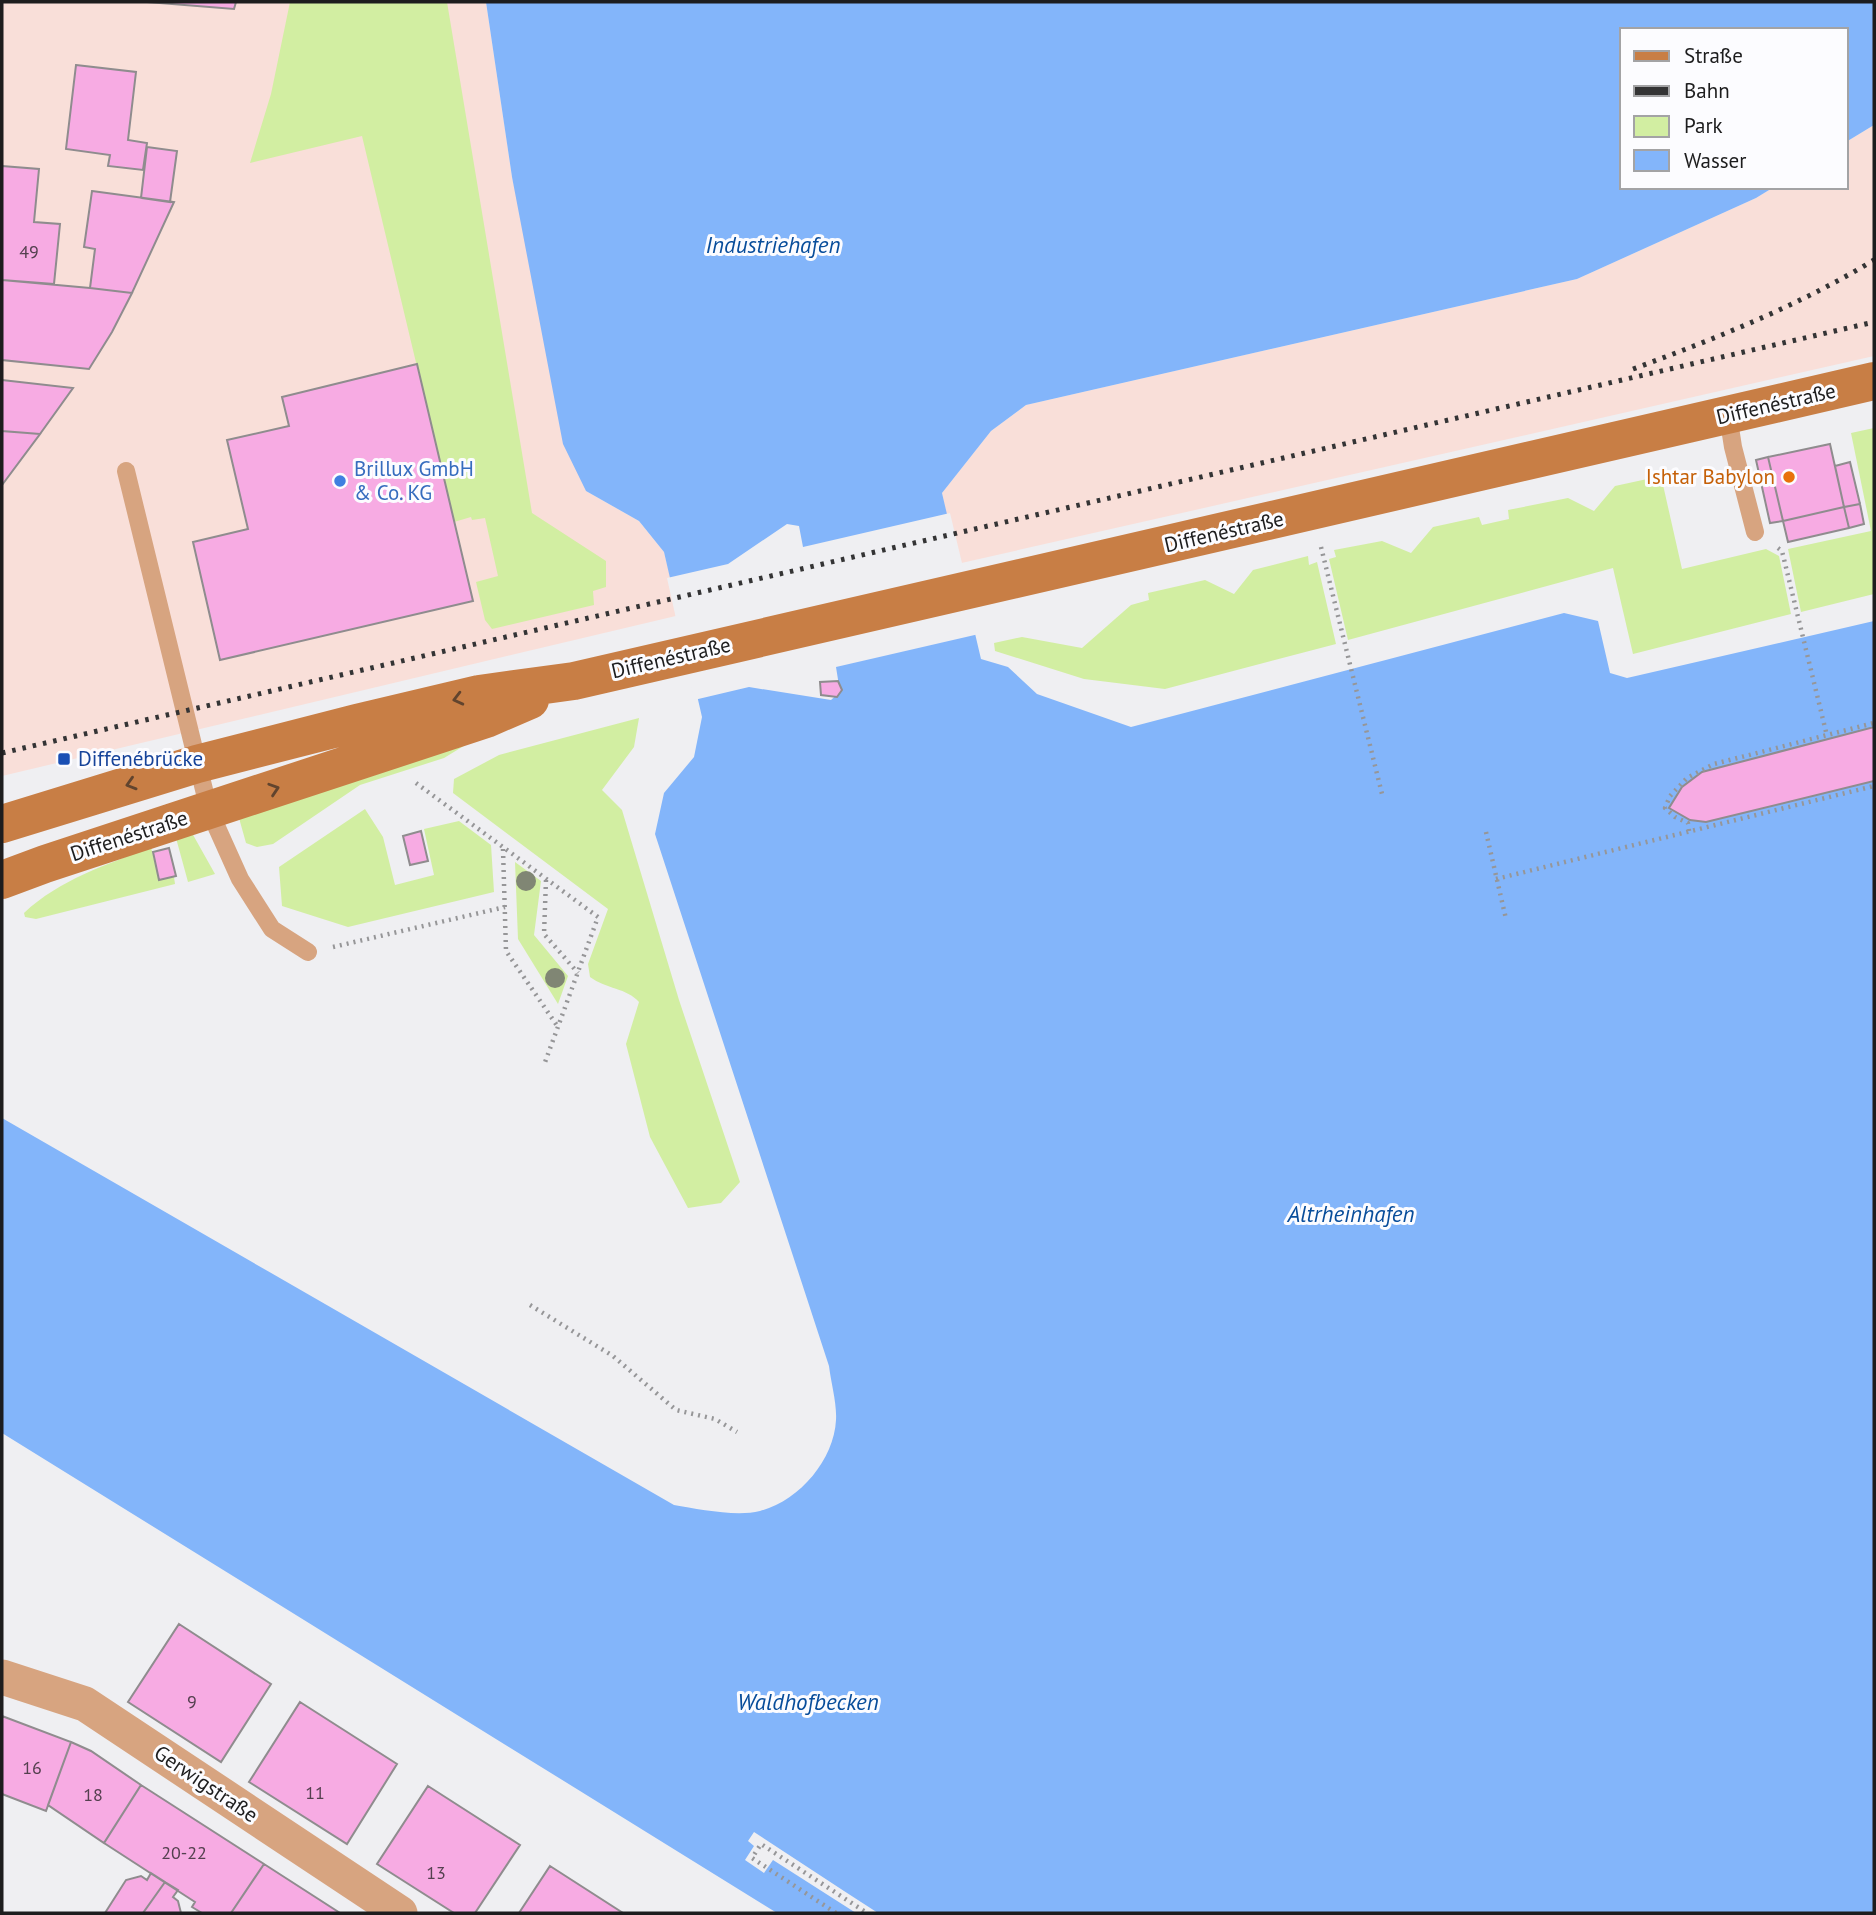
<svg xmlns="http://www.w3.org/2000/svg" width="1876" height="1915" viewBox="0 0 1876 1915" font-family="'PT Sans',sans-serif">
  <rect width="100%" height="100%" fill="#efeff2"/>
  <path fill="#f9dfd9" d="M 2,2 L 486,2 L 512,177 L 586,491 L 639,521 L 664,552 L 680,615 L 2,776 Z
    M 1874,125 L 1874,356 L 957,564 L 942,493 L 991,431 L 1026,405 L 1577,279 L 1756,198 L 1774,187 L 1846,187 L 1846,142 Z"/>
  <path fill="#d2eea2" d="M 290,2 L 447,2 L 532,513 L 606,561 L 606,587 L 593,591 L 594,605 L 492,629 L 485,620 L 476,582 L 498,576 L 485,518 L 472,520 L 471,517 L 454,522 L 362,136 L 250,163 L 271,94 Z
    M 1874,428 L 1874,594 L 1801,612 L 1788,549 L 1871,531 L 1851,433 Z
    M 1661,476 L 1682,569 L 1766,549 L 1779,556 L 1791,614 L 1633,654 L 1613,568 L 1348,640 L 1329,559 L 1336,557 L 1334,550 L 1382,541 L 1411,553 L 1433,527 L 1479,517 L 1482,525 L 1509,519 L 1508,510 L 1568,498 L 1594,511 L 1615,486 Z
    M 1308,556 L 1309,565 L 1317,562 L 1336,644 L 1165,689 L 1084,679 L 995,651 L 994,643 L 1022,637 L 1082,648 L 1131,605 L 1149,600 L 1148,593 L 1205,580 L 1234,594 L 1253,570 Z
    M 639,718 L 634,747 L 602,790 L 622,810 L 679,1000 L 740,1182 L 721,1203 L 688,1208 L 650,1137 L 626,1044 L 639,1002 C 627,988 606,989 590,977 L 588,964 L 608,909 L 453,793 L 454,779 L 499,755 Z
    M 467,744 L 444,758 L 360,785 L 273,844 L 257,847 L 246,843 L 239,818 Z
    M 365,809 L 383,837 L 395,885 L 434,875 L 424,829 L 459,821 L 491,845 L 494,892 L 348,927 L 282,906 L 279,867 Z
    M 192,833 L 215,874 L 188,882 L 176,838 Z
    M 151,847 L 159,880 L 174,877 L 175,884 L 36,919 L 25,917 L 24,913 C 60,879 107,865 151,847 Z
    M 515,862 L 541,881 L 534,935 L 568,976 L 558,1004 L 518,939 Z"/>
  <path fill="#83b5fa" d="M 486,2 L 1874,2 L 1874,125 L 1846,142 L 1846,30 L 1622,30 L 1622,187 L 1774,187 L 1756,198 L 1577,279 L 1026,405 L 991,431 L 942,493 L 981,659 L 1008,667 L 1037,694 L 1131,727 L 1564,613 L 1598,621 L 1610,673 L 1627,678 L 1874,621 L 1874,1913 L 777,1913 L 2,1433 L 2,1118 L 674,1505 C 698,1509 736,1517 760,1511 C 799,1501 834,1460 836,1420 C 837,1403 831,1383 829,1366 L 655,834 L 664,793 L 694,757 L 702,717 L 664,552 L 639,521 L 586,491 L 563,444 L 512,177 Z"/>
  <path fill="#efeff2" d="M 950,513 L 979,634 L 836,667 L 840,692 L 831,700 L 749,687 L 694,700 L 667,578 L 728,564 L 787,524 L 799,526 L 803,547 Z
    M 754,1832 L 844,1891 L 878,1913 L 856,1913 L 773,1860 L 764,1873 L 745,1860 L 754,1846 L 748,1841 Z"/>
  <path fill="#f7abe3" stroke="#8f8c8e" stroke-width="2" d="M 147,2 L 236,2 L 234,9 Z
    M 76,65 L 136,72 L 128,140 L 147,143 L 143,170 L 108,166 L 110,155 L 66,149 Z
    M 147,147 L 177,151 L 170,202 L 141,198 Z
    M 2,166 L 39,169 L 34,222 L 60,224 L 54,284 L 2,280 Z
    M 92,191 L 174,202 L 132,293 L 90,288 L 95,249 L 84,247 Z
    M 2,280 L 90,288 L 132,293 L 112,332 L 89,369 L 2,360 Z
    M 417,364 L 473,601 L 220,660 L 193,542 L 248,529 L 227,440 L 289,426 L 282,397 Z
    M 2,380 L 73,388 L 40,434 L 2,431 Z
    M 2,431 L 40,434 L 2,485 Z
    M 1830,444 L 1844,507 L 1783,521 L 1768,457 Z
    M 1768,457 L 1783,521 L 1770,523 L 1756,460 Z
    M 1850,462 L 1860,504 L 1844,507 L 1835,466 Z
    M 1860,504 L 1864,524 L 1849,528 L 1844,507 Z
    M 1844,507 L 1849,528 L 1788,542 L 1783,521 Z
    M 838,681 L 842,690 L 837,697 L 821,695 L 820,682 Z
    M 1874,727 L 1874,781 L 1706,822 L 1690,820 L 1669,808 L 1682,787 L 1702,772 Z
    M 421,831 L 428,861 L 410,865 L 403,836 Z
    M 169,848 L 176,876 L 159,880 L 153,852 Z
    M 179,1624 L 271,1684 L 221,1762 L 128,1702 Z
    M 300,1702 L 397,1764 L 347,1844 L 249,1782 Z
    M 2,1716 L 71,1742 L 46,1811 L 2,1794 Z
    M 71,1742 L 91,1751 L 141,1785 L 104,1843 L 48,1805 Z
    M 141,1785 L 264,1864 L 231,1913 L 202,1913 L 192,1907 L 195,1902 L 104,1843 Z
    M 428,1786 L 520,1845 L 475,1913 L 454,1913 L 377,1864 Z
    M 264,1864 L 340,1913 L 231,1913 Z
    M 550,1866 L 623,1913 L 519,1913 Z
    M 151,1873 L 165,1882 L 143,1913 L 105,1913 L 126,1880 L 141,1876 L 147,1880 Z
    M 165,1882 L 178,1890 L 173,1897 L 178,1901 L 181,1913 L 143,1913 Z"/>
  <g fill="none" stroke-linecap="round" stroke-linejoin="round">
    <path stroke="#969698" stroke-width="4.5" stroke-dasharray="2 5" stroke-linecap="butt" d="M 1321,547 L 1382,794
      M 1778,548 L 1782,551 L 1827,736
      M 416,783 L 598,917 L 544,1065
      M 1689,831 L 1688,823 L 1675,817 L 1665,808 L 1670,796 L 1687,778 L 1714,764 L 1874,723
      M 1486,832 L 1506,919
      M 503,849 L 506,951 L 558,1027
      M 1496,879 L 1874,786
      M 546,880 L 544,934 L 578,973
      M 333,947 L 505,907
      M 530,1305 L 613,1356 L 676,1410 L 715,1419 L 737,1432
      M 836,1913 L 752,1858 L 761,1844 L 867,1913"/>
    <path stroke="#d7a480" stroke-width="18" d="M 1728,415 L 1733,447 L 1755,532
      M 126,471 L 209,810 L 240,879 L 272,929 L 308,952"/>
    <path stroke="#d7a480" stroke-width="35" d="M 2,1677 L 85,1704 L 400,1913"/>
    <path stroke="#c87e45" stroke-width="38" d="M 2,824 L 197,764 L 357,723 L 479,694 L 574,681 L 1874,381
      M 2,880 L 45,864 L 486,719 L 530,700"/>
    <path stroke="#343435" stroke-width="5" stroke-dasharray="3.5 7" stroke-linecap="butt" d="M 1633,369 C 1717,338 1798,306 1874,260
      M 2,753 L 1874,322"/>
  </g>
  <g fill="#808674">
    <circle cx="526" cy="881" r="10"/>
    <circle cx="555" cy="978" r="10"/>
  </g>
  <defs><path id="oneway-chevron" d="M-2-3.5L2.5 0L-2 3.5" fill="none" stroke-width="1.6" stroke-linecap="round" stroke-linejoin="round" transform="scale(1.75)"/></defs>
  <g stroke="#61442e">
    <use href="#oneway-chevron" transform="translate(458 699) rotate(166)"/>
    <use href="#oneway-chevron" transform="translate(131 784) rotate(163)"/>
    <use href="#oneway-chevron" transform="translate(274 789) rotate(-18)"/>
  </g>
  <circle fill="#e8710a" stroke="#fcfcff" stroke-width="2.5" cx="1789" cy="477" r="7"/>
  <circle fill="#3f7fe0" stroke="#fcfcff" stroke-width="2.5" cx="340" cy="481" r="7"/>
  <rect fill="#1a4fb4" stroke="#fcfcff" stroke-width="2.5" x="57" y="752" width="14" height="14" rx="3.5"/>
  <g text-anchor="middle" stroke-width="6" stroke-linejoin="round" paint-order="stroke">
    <g font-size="18" fill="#54404f">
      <text x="29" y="258">49</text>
      <text x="192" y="1708">9</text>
      <text x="32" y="1774">16</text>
      <text x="315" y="1799">11</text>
      <text x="93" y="1801">18</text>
      <text x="184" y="1859">20-22</text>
      <text x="436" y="1879">13</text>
    </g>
    <g font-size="21" fill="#1d1d1e" stroke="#fcfcff">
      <text transform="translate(1776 404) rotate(-13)" y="7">Diffenéstraße</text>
      <text transform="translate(1224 532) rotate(-13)" y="7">Diffenéstraße</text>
      <text transform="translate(671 658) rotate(-13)" y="7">Diffenéstraße</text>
      <text transform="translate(129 836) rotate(-18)" y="7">Diffenéstraße</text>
      <text transform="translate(206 1784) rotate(34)" y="7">Gerwigstraße</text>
    </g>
    <g font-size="21" fill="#366cbe" stroke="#fcfcff" text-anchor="start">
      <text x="354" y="476">Brillux GmbH<tspan x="354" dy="24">&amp; Co. KG</tspan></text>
    </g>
    <g font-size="21" fill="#c56008" stroke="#fcfcff" text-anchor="end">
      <text x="1775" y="484">Ishtar Babylon</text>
    </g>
    <g font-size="21" fill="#164399" stroke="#fcfcff" text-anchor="start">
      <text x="78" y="766">Diffenébrücke</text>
    </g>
    <g font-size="23" font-style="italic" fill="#084d9b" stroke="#fcfcff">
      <text x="773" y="253">Industriehafen</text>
      <text x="1351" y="1222">Altrheinhafen</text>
      <text x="808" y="1710">Waldhofbecken</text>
    </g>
  </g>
  <rect width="1876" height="1915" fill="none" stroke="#1d1d1e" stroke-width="7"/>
  <rect x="1620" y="28" width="228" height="161" fill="#fcfcff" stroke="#a3a3a5" stroke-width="2"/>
  <rect x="1634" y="51" width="35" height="10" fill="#c87e45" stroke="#a3a3a5" stroke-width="2"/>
  <text x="1684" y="63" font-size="21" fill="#1d1d1e">Straße</text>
  <rect x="1634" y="86" width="35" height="10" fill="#343435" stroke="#a3a3a5" stroke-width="2"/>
  <text x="1684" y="98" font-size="21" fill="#1d1d1e">Bahn</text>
  <rect x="1634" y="116" width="35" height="21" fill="#d2eea2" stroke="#a3a3a5" stroke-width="2"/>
  <text x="1684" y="133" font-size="21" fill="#1d1d1e">Park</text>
  <rect x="1634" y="150" width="35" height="21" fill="#83b5fa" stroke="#a3a3a5" stroke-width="2"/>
  <text x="1684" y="168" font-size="21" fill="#1d1d1e">Wasser</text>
</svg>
